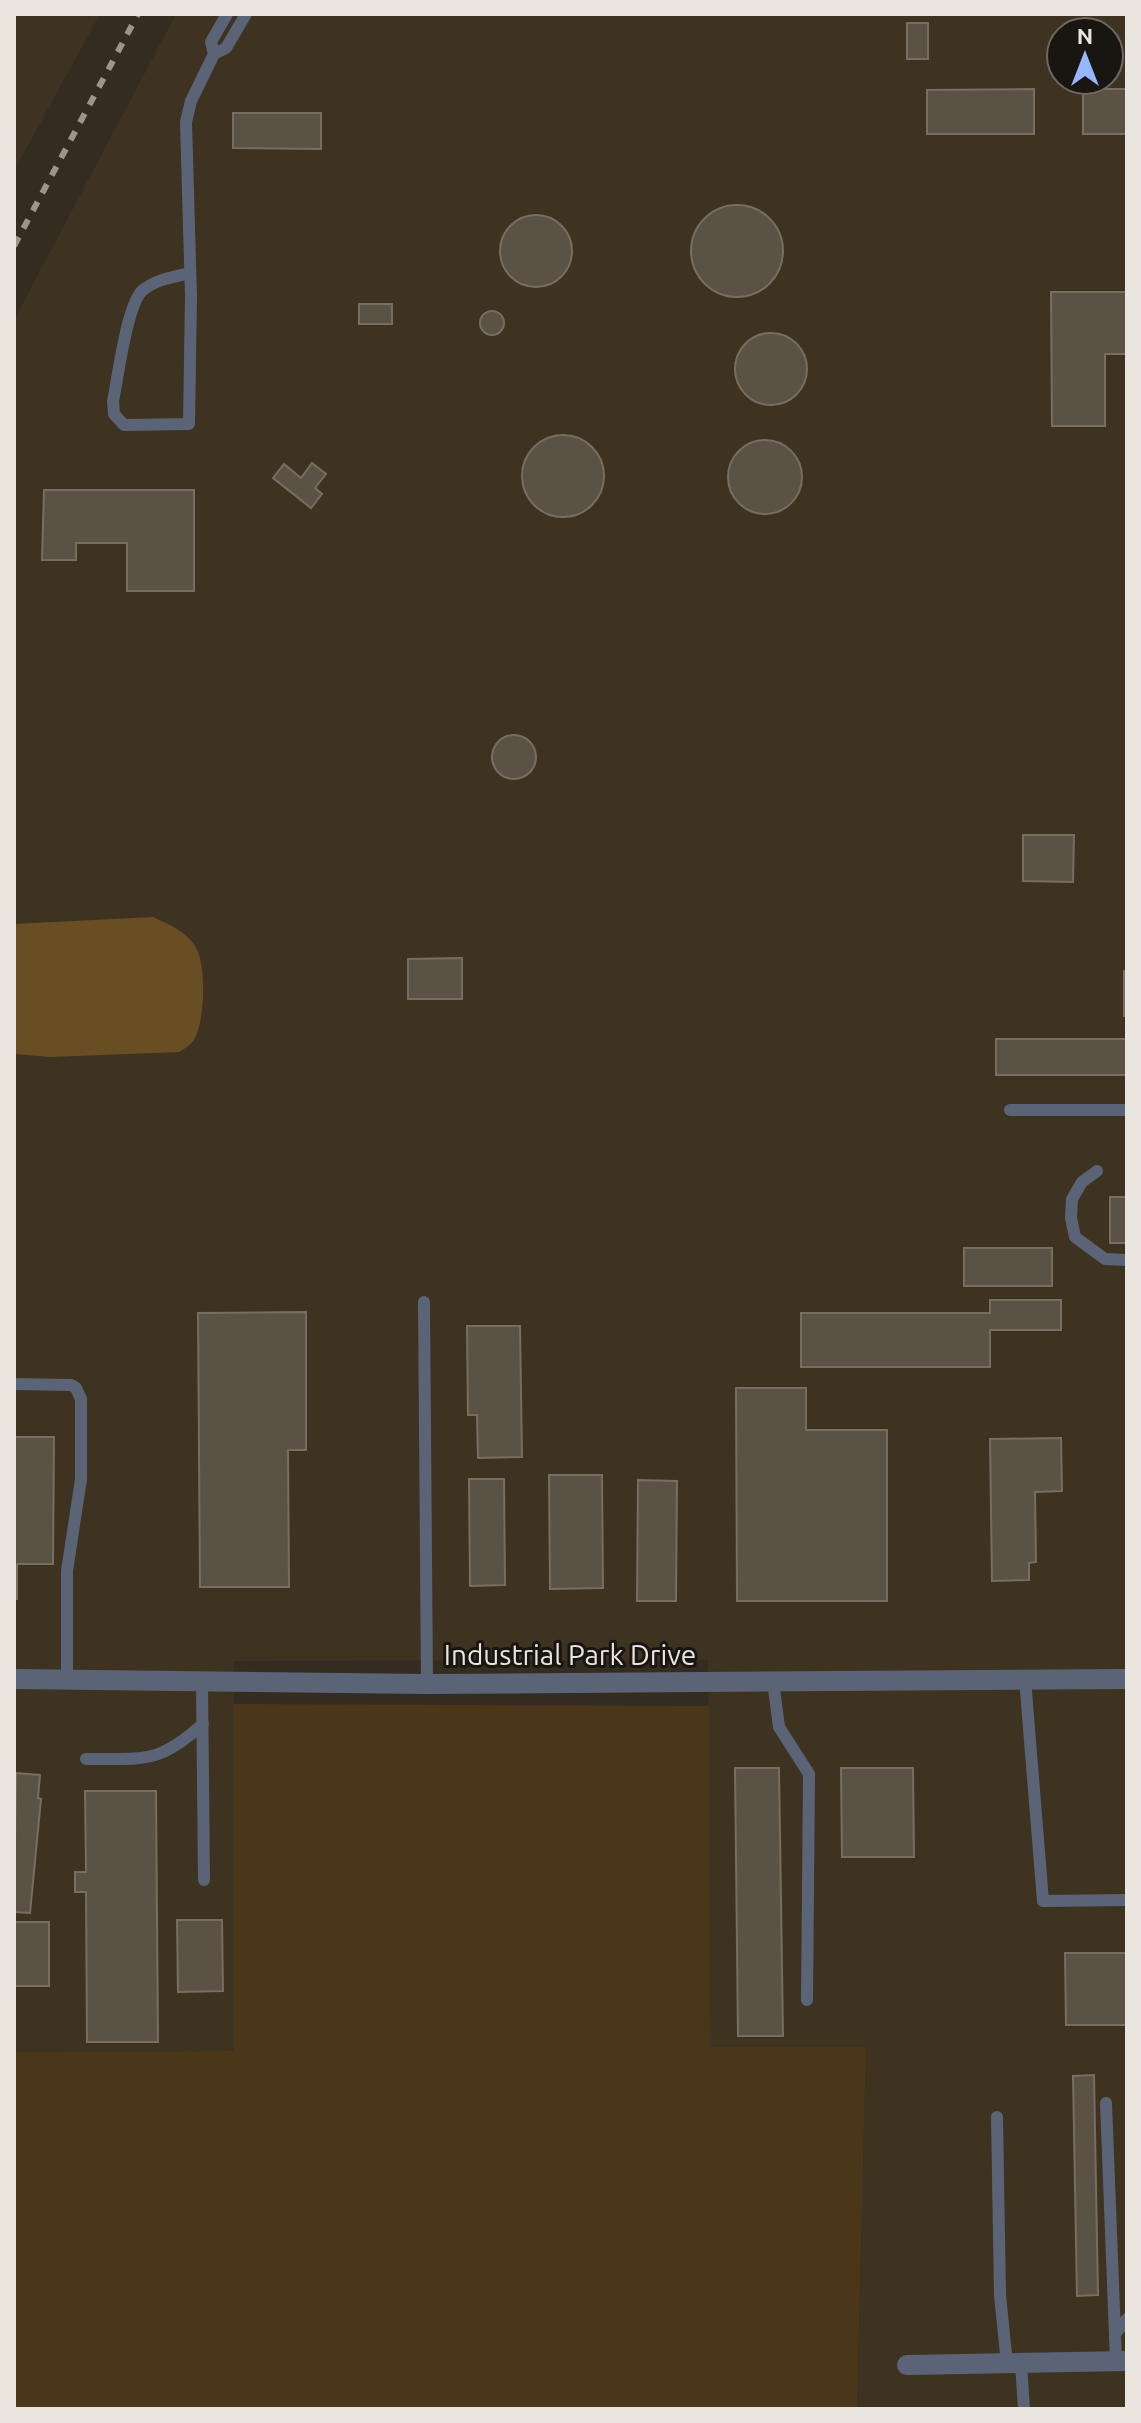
<svg xmlns="http://www.w3.org/2000/svg" width="1141" height="2423" viewBox="0 0 1141 2423" font-family="Ubuntu,sans-serif">
  <rect width="100%" height="100%" fill="#342c21"/>
  <path fill="#3e3221" fill-rule="evenodd" d="M 14,14 L 100,14 L 14,171 Z
    M 176,14 L 1127,14 L 1127,2409 L 857,2409 L 866,2047 L 710,2047 L 708,1660 L 234,1661 L 234,2052 L 14,2052 L 14,320 ZM 1061,32 L 1109,32 L 1109,80 L 1061,80 Z"/>
  <path fill="#4a3618" d="M 234,1704 L 709,1706 L 710,2047 L 866,2047 L 857,2409 L 14,2409 L 14,2052 L 234,2051 Z"/>
  <path fill="#694e24" d="M 153,917 C 168,924 186,931 195,946 C 207,964 205,1022 194,1040 C 191,1045 184,1049 179,1052 L 50,1057 L 14,1054 L 14,924 Z"/>
  <path fill="#5b5246" stroke="#776e61" stroke-width="2" d="M 907,23 L 928,23 L 928,59 L 907,59 Z
    M 1034,89 L 1034,134 L 927,134 L 927,90 Z
    M 1083,89 L 1127,89 L 1127,134 L 1083,134 Z
    M 233,113 L 321,113 L 321,149 L 233,148 Z
    M691 251a46 46 0 1 1 92 0a46 46 0 1 1-92 0Z
    M500 251a36 36 0 1 1 72 0a36 36 0 1 1-72 0Z
    M 1051,292 L 1127,292 L 1127,354 L 1105,354 L 1105,426 L 1052,426 Z
    M 359,304 L 392,304 L 392,324 L 359,324 Z
    M480 323a12 12 0 1 1 24 0a12 12 0 1 1-24 0Z
    M735 369a36 36 0 1 1 72 0a36 36 0 1 1-72 0Z
    M522 476a41 41 0 1 1 82 0a41 41 0 1 1-82 0Z
    M728 477a37 37 0 1 1 74 0a37 37 0 1 1-74 0Z
    M 312,463 L 326,474 L 315,488 L 322,494 L 311,508 L 273,478 L 284,464 L 301,478 Z
    M 44,490 L 194,490 L 194,591 L 127,591 L 127,543 L 76,543 L 76,560 L 42,560 Z
    M492 757a22 22 0 1 1 44 0a22 22 0 1 1-44 0Z
    M 1023,835 L 1074,835 L 1073,882 L 1023,881 Z
    M 462,958 L 462,999 L 408,999 L 408,959 Z
    M 1124,971 L 1127,971 L 1127,1016 L 1124,1016 Z
    M 996,1039 L 1127,1039 L 1127,1075 L 996,1075 Z
    M 1110,1197 L 1127,1197 L 1127,1243 L 1110,1243 Z
    M 964,1248 L 1052,1248 L 1052,1286 L 964,1286 Z
    M 990,1300 L 1061,1300 L 1061,1330 L 990,1330 L 990,1367 L 801,1367 L 801,1313 L 990,1313 Z
    M 306,1312 L 306,1450 L 288,1450 L 289,1587 L 200,1587 L 198,1313 Z
    M 467,1326 L 520,1326 L 522,1457 L 478,1458 L 477,1415 L 468,1415 Z
    M 736,1388 L 806,1388 L 806,1430 L 887,1430 L 887,1601 L 737,1601 Z
    M 14,1437 L 54,1437 L 53,1564 L 17,1564 L 17,1599 L 14,1599 Z
    M 1061,1438 L 1062,1491 L 1035,1492 L 1036,1562 L 1029,1563 L 1029,1580 L 992,1581 L 990,1439 Z
    M 549,1475 L 602,1475 L 603,1588 L 550,1589 Z
    M 469,1479 L 504,1479 L 505,1585 L 470,1586 Z
    M 638,1480 L 677,1481 L 676,1601 L 637,1601 Z
    M 735,1768 L 779,1768 L 783,2036 L 738,2036 Z
    M 841,1768 L 913,1768 L 914,1857 L 842,1857 Z
    M 16,1773 L 40,1775 L 38,1798 L 41,1799 L 30,1913 L 14,1912 Z
    M 85,1791 L 156,1791 L 158,2042 L 87,2042 L 86,1892 L 75,1892 L 75,1872 L 86,1872 Z
    M 177,1920 L 222,1920 L 223,1991 L 178,1992 Z
    M 14,1922 L 49,1922 L 49,1986 L 14,1986 Z
    M 1065,1953 L 1127,1953 L 1127,2025 L 1066,2025 Z
    M 1094,2075 L 1098,2295 L 1077,2296 L 1073,2076 Z"/>
  <g fill="none" stroke-linecap="round" stroke-linejoin="round">
    <path stroke="#5b6476" stroke-width="12" d="M 214,54 L 211,42 L 227,14
      M 190,273 C 173,277 157,279 143,290 C 127,303 118,378 113,401 L 114,414 L 124,425 L 189,424 L 191,296 L 186,122 L 191,101 L 214,54 L 226,48 L 246,14
      M 1010,1110 L 1127,1110
      M 1097,1171 L 1082,1182 L 1072,1199 L 1071,1218 L 1075,1237 L 1105,1259 L 1127,1260
      M 424,1302 L 427,1684
      M 14,1384 L 71,1385 L 76,1388 L 81,1399 L 81,1479 L 67,1571 L 67,1680
      M 1025,1679 L 1043,1901 L 1127,1900
      M 202,1681 L 204,1880
      M 773,1681 L 779,1727 L 809,1774 L 807,2000
      M 86,1759 C 145,1758 157,1765 203,1724
      M 1106,2103 L 1116,2361
      M 997,2117 L 1000,2295 L 1007,2364
      M 1115,2334 L 1127,2319
      M 1021,2363 L 1024,2409"/>
    <path stroke="#5b6476" stroke-width="20" d="M 14,1679 L 427,1684 L 1127,1679
      M 907,2365 L 1127,2361"/>
    <path stroke="#9b958c" stroke-width="6" stroke-dasharray="10 10" stroke-linecap="butt" d="M 14,246 L 138,14"/>
  </g>
  <g text-anchor="middle" stroke-width="6" stroke-linejoin="round" paint-order="stroke">
    <g font-size="28" fill="#eae5de" stroke="#191510">
      <text x="570" y="1665">Industrial Park Drive</text>
    </g>
  </g>
  <rect width="1141" height="2423" fill="none" stroke="#eae5de" stroke-width="32"/>
  <g transform="translate(1085 56)"><circle r="38" fill="#191510" stroke="#6d6862" stroke-width="2"/>
  <path d="M0-6L14 30L0 20L-14 30Z" fill="#96b6fd"/>
  <text y="-12" font-size="22" font-weight="bold" text-anchor="middle" fill="#eae5de">N</text>
  </g>
</svg>
